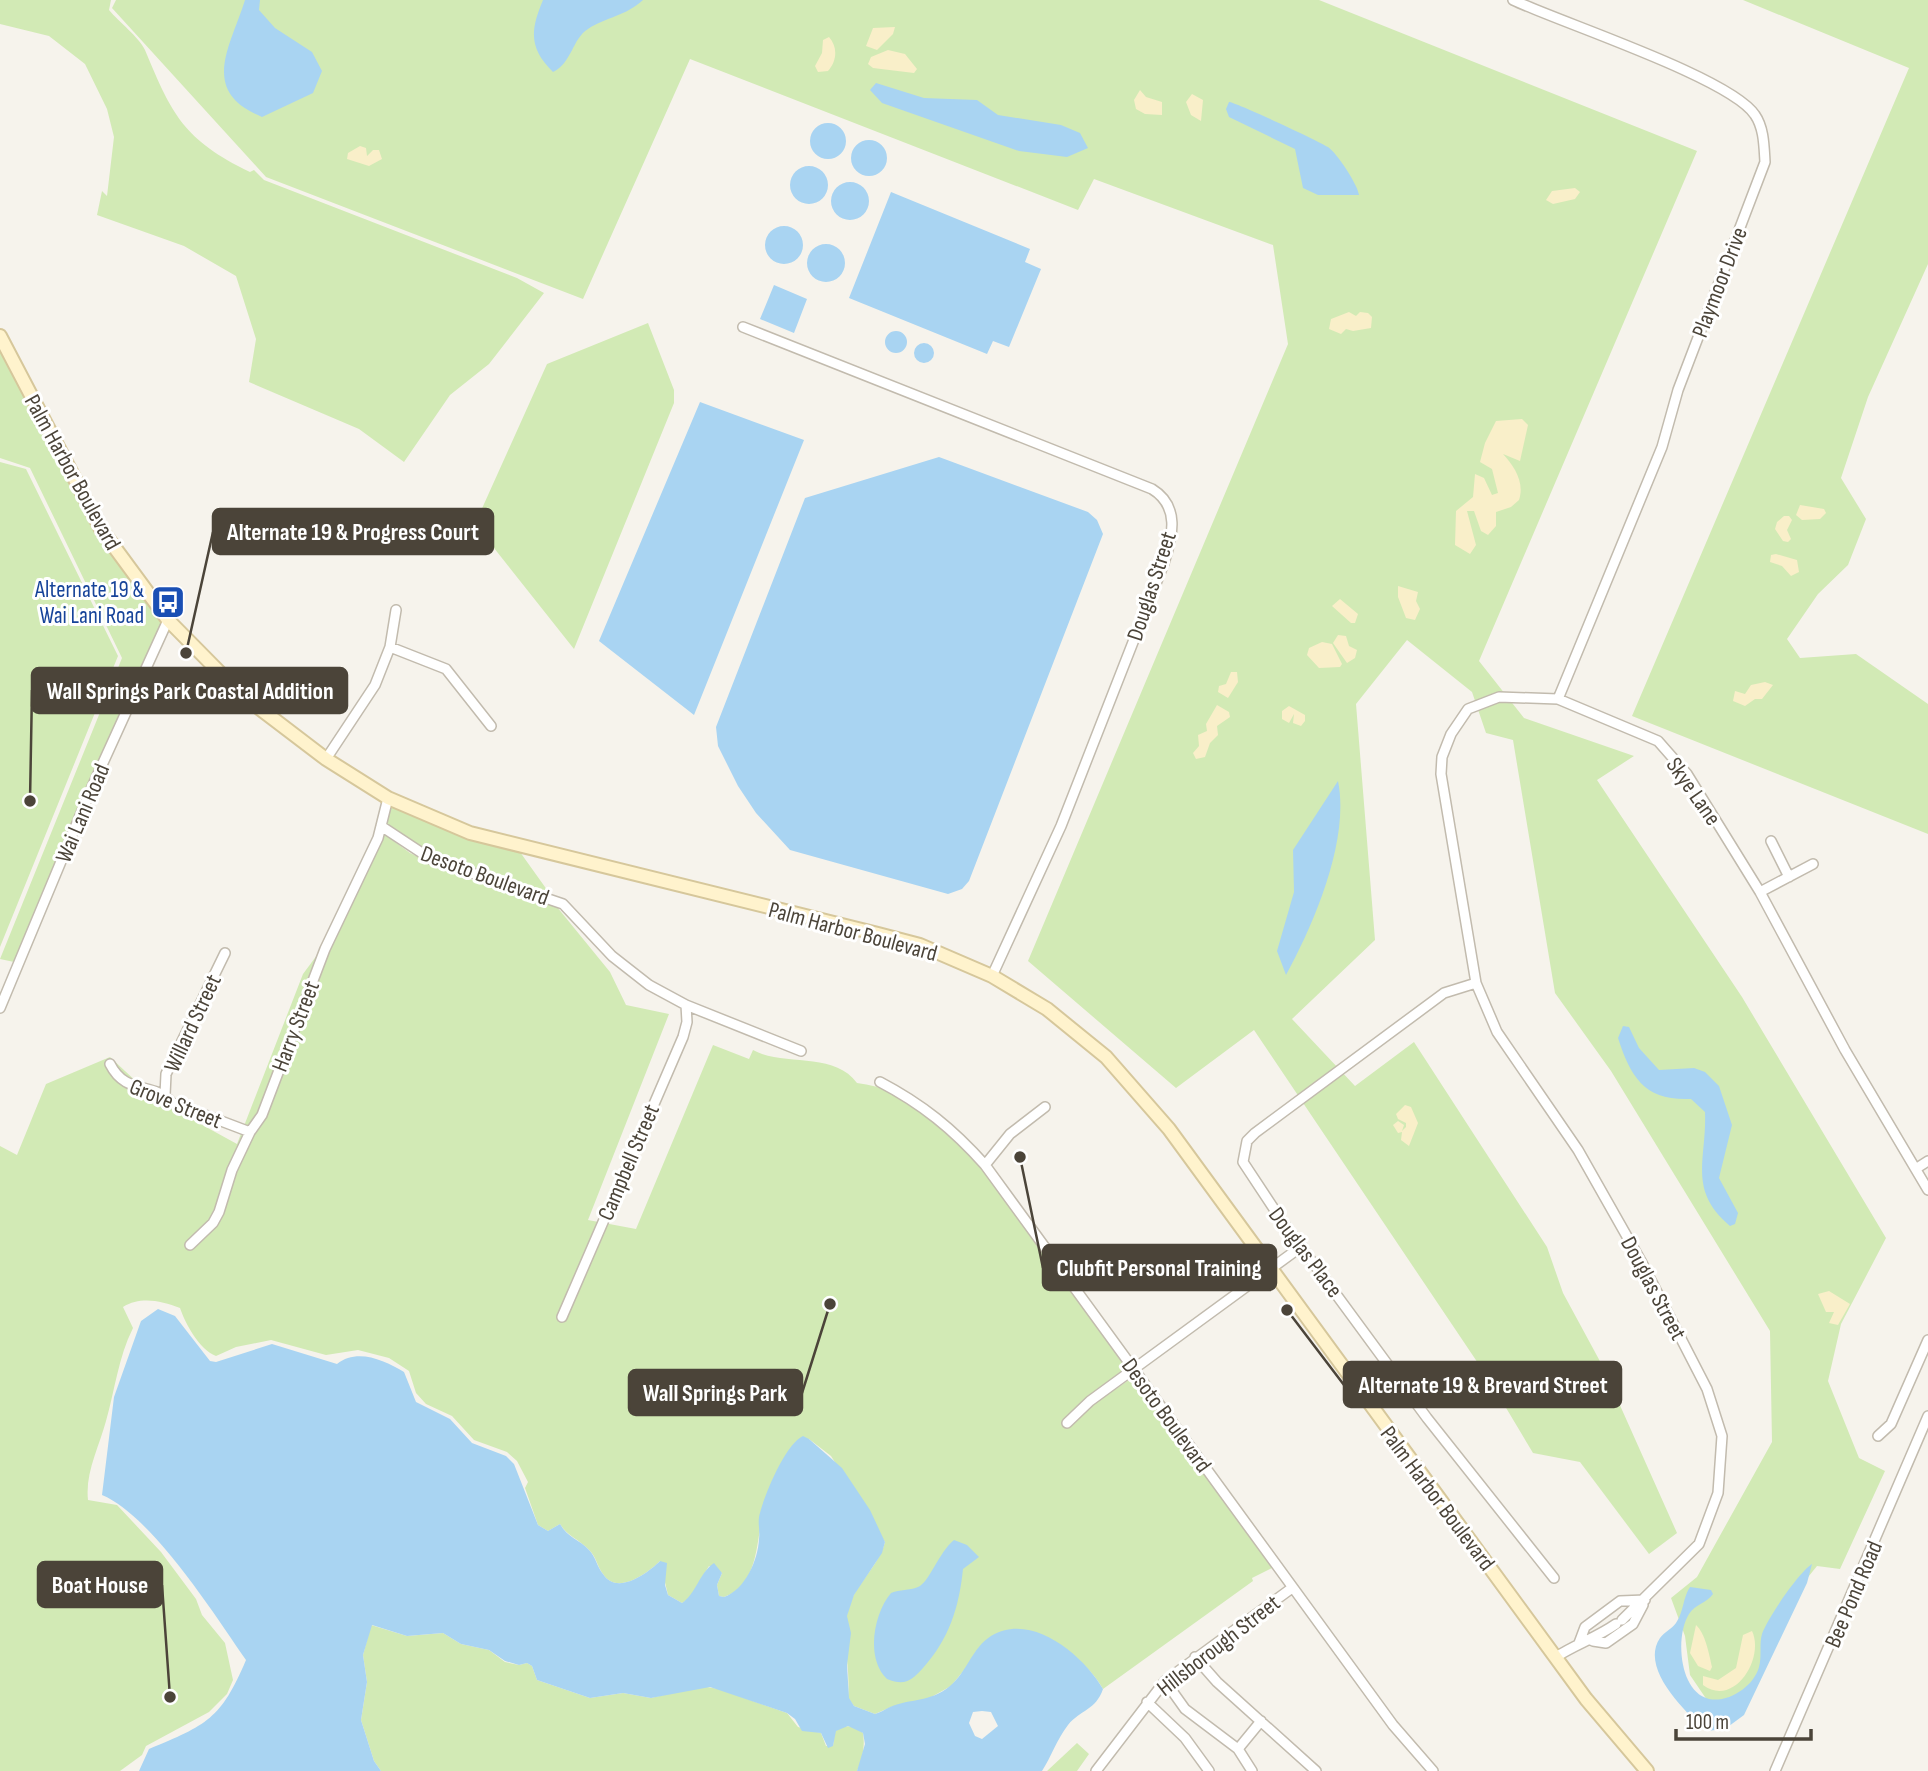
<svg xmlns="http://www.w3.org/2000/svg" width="1928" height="1771" viewBox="0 0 1928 1771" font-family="'Sofia Sans Condensed',sans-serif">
  <rect width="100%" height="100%" fill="#f6f3ec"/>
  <path fill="#d2eab5" d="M 0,0 L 111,0 L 109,10 C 119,22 139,37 145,50 C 172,115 184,140 250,172 L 254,170 L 264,180 L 517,278 L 544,293 L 489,364 L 450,395 L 404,462 L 359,429 L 249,382 L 256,339 L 236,276 L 184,246 L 97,215 L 102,191 L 107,196 L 114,137 L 107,109 L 85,64 L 49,36 L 0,24 Z
    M 116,0 L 1319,0 L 1697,151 L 1479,661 L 1524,718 L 1634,756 L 1597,780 L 1742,997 L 1886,1238 L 1841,1324 L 1828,1381 L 1859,1458 L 1885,1471 L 1840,1569 L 1817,1566 L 1788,1602 L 1764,1664 L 1747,1693 L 1709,1703 L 1690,1675 L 1685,1636 L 1671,1598 L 1697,1577 L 1772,1442 L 1770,1331 L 1611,1071 L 1555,993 L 1513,740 L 1486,733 L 1472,692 L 1407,640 L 1356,704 L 1375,940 L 1292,1019 L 1355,1086 L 1414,1042 L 1547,1247 L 1563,1293 L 1602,1365 L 1677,1533 L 1649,1554 L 1580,1462 L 1533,1453 L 1490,1381 L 1254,1030 L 1176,1088 L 1028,961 L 1288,344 L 1273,245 L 1094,179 L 1078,210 L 690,59 L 583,299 L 266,177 L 112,8 Z
    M 1743,0 L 1928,0 L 1928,264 L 1868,397 L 1841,478 L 1866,519 L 1848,565 L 1818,594 L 1787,639 L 1800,658 L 1856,654 L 1928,704 L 1928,834 L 1632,716 L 1909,68 Z
    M 648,323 L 674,390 L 674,403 L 574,649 L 475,524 L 547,364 Z
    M 0,346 L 97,531 L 162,621 L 87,785 L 14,962 L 0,959 L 122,658 L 30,468 L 0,458 Z
    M 0,462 L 26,469 L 118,656 L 0,947 Z
    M 391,804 L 464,836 L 520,852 L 550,894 L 433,855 L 386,824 Z
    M 384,834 L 410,853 L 451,873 L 557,907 L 610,972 L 626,1005 L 669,1014 L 588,1220 L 636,1229 L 713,1045 L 749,1059 L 753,1050 C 783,1067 834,1051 857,1083 C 907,1088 951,1132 981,1168 L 1127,1369 L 1111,1381 L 1116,1389 L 1133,1377 L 1272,1568 L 1252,1578 L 1253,1581 L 1103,1689 C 1077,1643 1038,1647 991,1637 L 951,1686 L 926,1700 L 891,1707 L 875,1714 L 854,1706 L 848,1698 C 851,1671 842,1642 847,1615 C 851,1587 878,1569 885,1542 L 831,1456 L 809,1439 C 796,1456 779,1473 770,1492 C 753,1523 766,1583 724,1597 L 719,1596 L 717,1585 L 722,1573 L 709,1566 L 689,1599 L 682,1603 L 668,1595 L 660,1561 C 648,1573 617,1596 603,1574 C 597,1566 596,1556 589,1550 C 579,1539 568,1537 560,1524 L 548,1531 L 538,1525 L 525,1488 L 528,1482 L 517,1461 L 507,1452 L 474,1440 L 452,1416 L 426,1404 L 416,1393 L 409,1371 L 389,1358 L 358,1350 L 326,1355 L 271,1340 L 236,1347 L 216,1356 C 199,1349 186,1325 180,1308 C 161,1301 141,1296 123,1307 L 133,1328 C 118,1358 115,1390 106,1421 C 99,1447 85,1473 88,1500 L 117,1505 L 161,1552 L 196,1599 L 202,1615 L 225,1643 L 233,1680 L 227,1694 L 209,1712 L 146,1746 L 142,1755 L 120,1771 L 0,1771 L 0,1146 L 17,1155 L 46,1084 L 110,1057 L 155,1099 L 237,1144 L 303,974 L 323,947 L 375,842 L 381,844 Z
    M 371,1625 L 407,1636 L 443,1633 L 461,1644 L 489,1650 L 505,1662 L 519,1665 L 527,1663 L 532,1666 L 537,1680 L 590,1698 L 623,1693 L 651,1698 L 701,1686 L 719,1689 L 787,1713 L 798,1727 L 821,1733 L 826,1746 L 833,1746 L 835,1731 C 845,1724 854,1725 863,1733 C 865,1747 863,1758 857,1771 L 381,1771 L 374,1761 L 361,1720 L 367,1682 L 363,1655 Z
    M 1077,1743 L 1089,1754 L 1077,1771 L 1047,1771 Z"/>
  <path fill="#f9efc9" d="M 895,27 L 893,34 L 877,50 L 866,46 L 873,28 Z
    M 829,37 C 838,47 837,61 828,71 L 818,72 L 815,66 L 822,53 L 823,40 Z
    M 888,50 L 905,54 L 917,69 L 914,73 L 873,68 L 868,64 L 871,57 Z
    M 1140,90 L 1146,97 L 1162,102 L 1162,115 L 1145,114 L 1136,109 L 1134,100 Z
    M 1192,94 L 1203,100 L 1201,121 L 1191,115 L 1186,102 Z
    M 360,146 L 366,148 L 367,156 L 373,150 L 379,150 L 382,159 L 369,166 L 347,159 L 348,153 Z
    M 1575,188 L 1580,192 L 1575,199 L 1553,204 L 1546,200 L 1552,191 Z
    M 1349,312 L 1356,316 L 1360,312 L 1368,313 L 1372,317 L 1371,328 L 1353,331 L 1346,329 L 1341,334 L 1329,329 L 1331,319 Z
    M 1522,419 L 1528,425 L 1520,461 L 1503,454 C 1514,466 1525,482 1519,500 L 1511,507 L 1496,512 L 1496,526 L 1488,535 L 1481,531 L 1474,511 L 1467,511 L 1476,545 L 1470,554 L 1455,545 L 1456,511 L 1473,497 L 1475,474 L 1484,478 L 1492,495 L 1498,493 L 1492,469 L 1480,462 L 1485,443 L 1496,421 Z
    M 1800,505 L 1824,509 L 1826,513 L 1820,519 L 1802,520 L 1796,515 Z
    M 1784,516 L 1789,516 L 1792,520 L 1787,530 L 1791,539 L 1788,542 L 1783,541 L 1775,529 L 1777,522 Z
    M 1776,554 L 1797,560 L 1799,572 L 1791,576 L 1782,566 L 1770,562 L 1771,555 Z
    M 1398,586 L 1418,592 L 1416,601 L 1420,609 L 1415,620 L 1406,618 L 1398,597 Z
    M 1340,599 L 1358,614 L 1355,623 L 1351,623 L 1332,606 Z
    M 1338,635 L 1346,636 L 1349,646 L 1357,650 L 1355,658 L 1347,663 L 1333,643 Z
    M 1322,642 L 1332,644 L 1342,664 L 1340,667 L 1319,668 L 1307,655 L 1309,648 Z
    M 1231,672 L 1237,672 L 1238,682 L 1228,698 L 1218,692 L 1219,686 L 1226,684 Z
    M 1765,682 L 1773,685 L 1762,699 L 1755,699 L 1745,706 L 1733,701 L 1735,691 L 1745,694 L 1751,685 Z
    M 1217,705 L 1229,712 L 1230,717 L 1217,726 L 1218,735 L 1210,743 L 1205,757 L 1196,759 L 1193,753 L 1199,746 L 1198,735 L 1207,731 L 1206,724 Z
    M 1289,706 L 1305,715 L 1305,721 L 1301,726 L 1293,723 L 1294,714 L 1289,723 L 1282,719 L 1282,711 Z
    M 1405,1105 L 1411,1107 L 1418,1123 L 1409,1146 L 1401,1140 L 1402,1132 L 1398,1133 L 1393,1125 L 1398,1121 L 1404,1125 L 1402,1131 L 1406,1127 L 1406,1123 L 1398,1119 L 1396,1114 Z
    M 1829,1291 L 1850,1304 L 1838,1325 L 1829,1323 L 1834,1312 L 1826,1312 L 1818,1294 Z
    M 1696,1625 C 1705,1633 1709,1653 1712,1667 L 1710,1671 L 1698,1666 L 1690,1653 Z
    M 1752,1631 C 1765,1658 1734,1708 1703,1685 L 1703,1676 L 1718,1680 L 1736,1668 L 1743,1635 Z"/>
  <path fill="#a9d4f2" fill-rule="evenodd" d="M 245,0 L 260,0 L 259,10 L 275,28 L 312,52 L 322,71 L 313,93 L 262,117 C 199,91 230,48 245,0 Z
    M 543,0 L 643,0 C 626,16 606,17 588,29 C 572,39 572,63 553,72 C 529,48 530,31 543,0 Z
    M 876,83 L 924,98 L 977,100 L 998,115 L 1061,125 L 1080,133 L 1088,148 L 1067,157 L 1019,151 L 882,103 L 870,90 Z
    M 1229,102 C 1235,102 1319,141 1328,147 C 1337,153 1358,185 1359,195 L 1318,195 L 1303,188 L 1295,149 L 1229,117 L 1226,109 Z
    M810 141a18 18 0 1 1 36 0a18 18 0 1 1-36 0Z
    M851 158a18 18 0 1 1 36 0a18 18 0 1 1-36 0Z
    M790 185a19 19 0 1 1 38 0a19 19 0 1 1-38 0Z
    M831 201a19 19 0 1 1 38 0a19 19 0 1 1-38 0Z
    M 891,192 L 1030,249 L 1025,262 L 1041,269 L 1009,347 L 993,341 L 987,354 L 849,298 Z
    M765 245a19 19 0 1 1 38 0a19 19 0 1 1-38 0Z
    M807 263a19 19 0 1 1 38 0a19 19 0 1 1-38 0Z
    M 774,285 L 807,299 L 794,333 L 760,319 Z
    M885 342a11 11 0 1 1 22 0a11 11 0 1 1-22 0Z
    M914 353a10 10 0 1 1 20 0a10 10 0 1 1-20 0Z
    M 700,402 L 804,440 L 694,715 L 599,641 Z
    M 939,457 L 1088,512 L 1097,520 L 1103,534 L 969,881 L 962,889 L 948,894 L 790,850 L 756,813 L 738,786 L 718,746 L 716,727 L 805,498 Z
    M 1338,781 C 1350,840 1314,924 1286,975 L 1277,951 L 1294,892 L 1293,850 Z
    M 1623,1026 L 1629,1027 L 1639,1048 L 1659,1070 L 1694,1068 L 1705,1072 L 1719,1086 L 1732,1125 L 1719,1178 L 1738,1213 L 1735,1224 L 1730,1226 C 1687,1190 1707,1159 1705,1112 L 1691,1099 C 1645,1101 1631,1078 1618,1038 Z
    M 158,1309 L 175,1316 L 210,1361 L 216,1362 L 272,1344 L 337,1364 C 357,1348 384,1360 404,1372 L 416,1402 L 450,1419 L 472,1443 L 506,1456 L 514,1464 L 538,1525 L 548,1531 L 560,1524 C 568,1538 579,1539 589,1550 C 596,1557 597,1567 603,1574 C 617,1596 648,1573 660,1561 L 667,1563 L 665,1585 L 668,1595 L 682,1603 C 696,1594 699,1573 714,1563 L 722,1573 L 717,1585 L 719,1596 L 724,1597 C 745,1590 758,1560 759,1539 C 760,1532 758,1524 759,1517 C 763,1498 785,1444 803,1436 L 809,1439 L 842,1468 L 870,1510 L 885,1542 L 882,1553 L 854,1595 L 847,1616 L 851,1633 L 847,1665 L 849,1698 L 854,1706 L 875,1714 C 881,1712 884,1710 890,1707 C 911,1698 929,1703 950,1686 C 967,1672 972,1648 991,1636 C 1032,1611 1084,1656 1103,1689 C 1096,1710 1080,1710 1068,1725 C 1057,1739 1051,1757 1042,1771 L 857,1771 L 865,1744 L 863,1733 L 848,1726 L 836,1731 L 833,1746 L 828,1748 L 821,1733 L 802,1731 L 795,1719 L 787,1713 L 710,1687 L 651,1698 L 623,1693 L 590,1698 L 537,1680 L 532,1666 L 527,1663 L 519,1665 L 505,1661 L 489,1650 L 461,1644 L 443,1633 L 407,1636 L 372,1625 L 363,1655 L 367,1682 L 361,1720 L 374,1761 L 381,1771 L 139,1771 L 149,1749 C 207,1725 221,1719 246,1660 C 214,1614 152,1516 102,1495 L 114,1397 L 141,1321 ZM 982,1711 L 991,1712 L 998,1726 L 982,1739 L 975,1736 L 969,1723 L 973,1712 Z
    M 954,1540 L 967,1545 L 979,1557 L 963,1569 C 959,1608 949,1639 923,1668 C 911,1681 905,1686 887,1679 C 865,1658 874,1613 891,1593 C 900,1589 909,1591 918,1587 C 929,1583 939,1552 954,1540 Z
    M 1812,1564 L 1807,1583 L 1744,1715 L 1725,1729 L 1706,1731 C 1687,1713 1639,1669 1660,1638 C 1664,1632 1672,1629 1676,1623 C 1684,1611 1683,1597 1690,1587 L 1711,1590 L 1713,1594 C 1707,1603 1695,1604 1689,1614 C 1675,1636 1679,1692 1709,1699 C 1729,1703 1754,1686 1759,1667 C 1762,1656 1759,1644 1762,1634 C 1767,1619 1799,1572 1812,1564 Z"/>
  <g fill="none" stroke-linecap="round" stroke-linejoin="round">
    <g stroke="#c2bbae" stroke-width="12">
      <path id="street" d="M 1513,0 C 1562,23 1731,78 1755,115 C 1764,128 1764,146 1765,162 L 1678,390 L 1662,447 L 1558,699
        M 743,327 L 1152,489 C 1180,506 1173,536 1164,563 L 1061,826 L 992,976
        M 390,647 L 446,669 L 491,726
        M 326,759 L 375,685 L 390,647 L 396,610
        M 381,826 L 431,859 L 563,904 L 612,956 L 649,985 L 686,1005 L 801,1051
        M 1771,841 L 1789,877
        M 1760,892 L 1813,864
        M 1476,983 L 1444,993 L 1255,1133 L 1247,1141 L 1243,1162 L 1280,1218 L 1427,1418 L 1554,1578
        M 0,1008 L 92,787 L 168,620
        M 110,1064 C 126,1096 153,1081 171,1102 L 250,1132
        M 880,1082 C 922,1104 953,1129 985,1165 L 1393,1725 L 1433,1771
        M 165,1095 L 166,1074 L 225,953
        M 985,1165 L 1010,1134 L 1045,1107
        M 1917,1168 L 1928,1161
        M 190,1245 L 213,1223 L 219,1212 L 232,1170 L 250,1132 L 262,1115 L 325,949 L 378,838 L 388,798
        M 562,1317 L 683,1037 L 687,1022 L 686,1005
        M 1067,1423 L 1090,1401 L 1302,1246
        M 1878,1436 L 1891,1424 L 1928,1340
        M 1622,1620 L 1699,1544 L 1718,1493 L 1722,1436 L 1707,1389 L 1642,1263 L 1578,1150 L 1497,1032 L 1476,983 L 1441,774 L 1442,757 L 1451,734 L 1468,709 L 1499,697 L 1558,699 L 1658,741 L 1687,774 L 1760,892 L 1845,1050 L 1928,1190
        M 1593,1641 L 1606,1643 L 1633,1624 L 1643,1605
        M 1579,1643 L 1585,1627 L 1620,1601 L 1645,1600
        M 1195,1657 L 1217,1682 L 1316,1771
        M 1556,1657 C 1576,1644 1596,1638 1616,1624
        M 1165,1681 L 1185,1709 L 1238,1749 L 1252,1771
        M 1147,1702 L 1185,1738 L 1209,1771
        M 1238,1749 L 1261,1721
        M 1096,1771 L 1165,1681 L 1292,1588
        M 1775,1771 L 1928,1416"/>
    </g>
    <g stroke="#d6c79b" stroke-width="16">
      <path id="secondary" d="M 0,336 L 101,529 L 168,620 L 242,695 L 326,759 L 388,798 L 470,833 L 878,934 L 920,945 L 992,976 L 1047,1009 L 1106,1057 L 1169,1129 L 1586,1699 L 1647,1771"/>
    </g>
    <use href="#street" stroke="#fff" stroke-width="9"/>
    <use href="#secondary" stroke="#fff3cd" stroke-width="12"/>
  </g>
  <defs>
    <g id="bus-square" transform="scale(1.75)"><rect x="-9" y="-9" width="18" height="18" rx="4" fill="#1a4fb4" stroke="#fff"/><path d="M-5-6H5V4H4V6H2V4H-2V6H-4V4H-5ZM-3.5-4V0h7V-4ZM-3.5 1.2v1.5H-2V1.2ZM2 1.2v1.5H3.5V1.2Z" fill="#fff"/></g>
  </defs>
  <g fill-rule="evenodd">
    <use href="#bus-square" x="168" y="602"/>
  </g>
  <g text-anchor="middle" stroke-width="6" stroke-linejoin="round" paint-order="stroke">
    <g font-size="23" fill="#4b4439" stroke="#fff">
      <text transform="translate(1719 282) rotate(-69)" y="8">Playmoor Drive</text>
      <text transform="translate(73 472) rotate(61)" y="8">Palm Harbor Boulevard</text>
      <text transform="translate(1151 586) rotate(-72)" y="8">Douglas Street</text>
      <text transform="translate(1694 791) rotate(55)" y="8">Skye Lane</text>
      <text transform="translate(82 813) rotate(-67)" y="8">Wai Lani Road</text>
      <text transform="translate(485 875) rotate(20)" y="8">Desoto Boulevard</text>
      <text transform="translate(853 931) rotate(15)" y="8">Palm Harbor Boulevard</text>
      <text transform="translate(192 1023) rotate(-65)" y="8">Willard Street</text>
      <text transform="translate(295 1026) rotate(-69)" y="8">Harry Street</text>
      <text transform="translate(176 1103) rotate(22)" y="8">Grove Street</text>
      <text transform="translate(628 1162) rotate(-67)" y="8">Campbell Street</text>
      <text transform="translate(1306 1252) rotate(53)" y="8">Douglas Place</text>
      <text transform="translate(1654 1288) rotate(62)" y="8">Douglas Street</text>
      <text transform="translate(1167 1415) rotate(54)" y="8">Desoto Boulevard</text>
      <text transform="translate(1438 1498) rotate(53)" y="8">Palm Harbor Boulevard</text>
      <text transform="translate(1853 1594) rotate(-67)" y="8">Bee Pond Road</text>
      <text transform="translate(1218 1645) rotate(-38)" y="8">Hillsborough Street</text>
    </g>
    <g font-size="23" fill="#164399" stroke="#fff" text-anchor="end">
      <text x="144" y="597">Alternate 19 &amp;<tspan x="144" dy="26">Wai Lani Road</tspan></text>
    </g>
  </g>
  <path fill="none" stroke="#4b4439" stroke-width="2.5" d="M186 653L213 532M30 801L32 690M1020 1157L1043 1268M1287 1310L1344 1385M830 1304L802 1393M170 1697L162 1585"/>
  <g fill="#4b4439" stroke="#fff" stroke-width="2.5">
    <circle cx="186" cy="653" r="7"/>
    <circle cx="30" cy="801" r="7"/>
    <circle cx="1020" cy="1157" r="7"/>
    <circle cx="1287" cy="1310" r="7"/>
    <circle cx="830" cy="1304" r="7"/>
    <circle cx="170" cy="1697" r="7"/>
  </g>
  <g fill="#4b4439" stroke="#4b4439" stroke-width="2.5">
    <rect x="213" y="509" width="280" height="45" rx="7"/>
    <rect x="32" y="668" width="315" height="45" rx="7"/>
    <rect x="1043" y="1245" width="233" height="45" rx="7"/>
    <rect x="1344" y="1362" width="277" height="45" rx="7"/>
    <rect x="629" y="1370" width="173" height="45" rx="7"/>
    <rect x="38" y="1562" width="124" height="45" rx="7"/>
  </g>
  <g font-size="24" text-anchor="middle" font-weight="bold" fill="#fff">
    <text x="353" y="540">Alternate 19 &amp; Progress Court</text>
    <text x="190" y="699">Wall Springs Park Coastal Addition</text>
    <text x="1159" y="1276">Clubfit Personal Training</text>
    <text x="1483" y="1393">Alternate 19 &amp; Brevard Street</text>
    <text x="715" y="1401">Wall Springs Park</text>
    <text x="100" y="1593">Boat House</text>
  </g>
  <path d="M1676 1729v10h135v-10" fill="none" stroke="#4b4439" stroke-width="3.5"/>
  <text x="1686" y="1729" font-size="21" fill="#4b4439" stroke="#ffffff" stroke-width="5" paint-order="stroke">100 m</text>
</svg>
